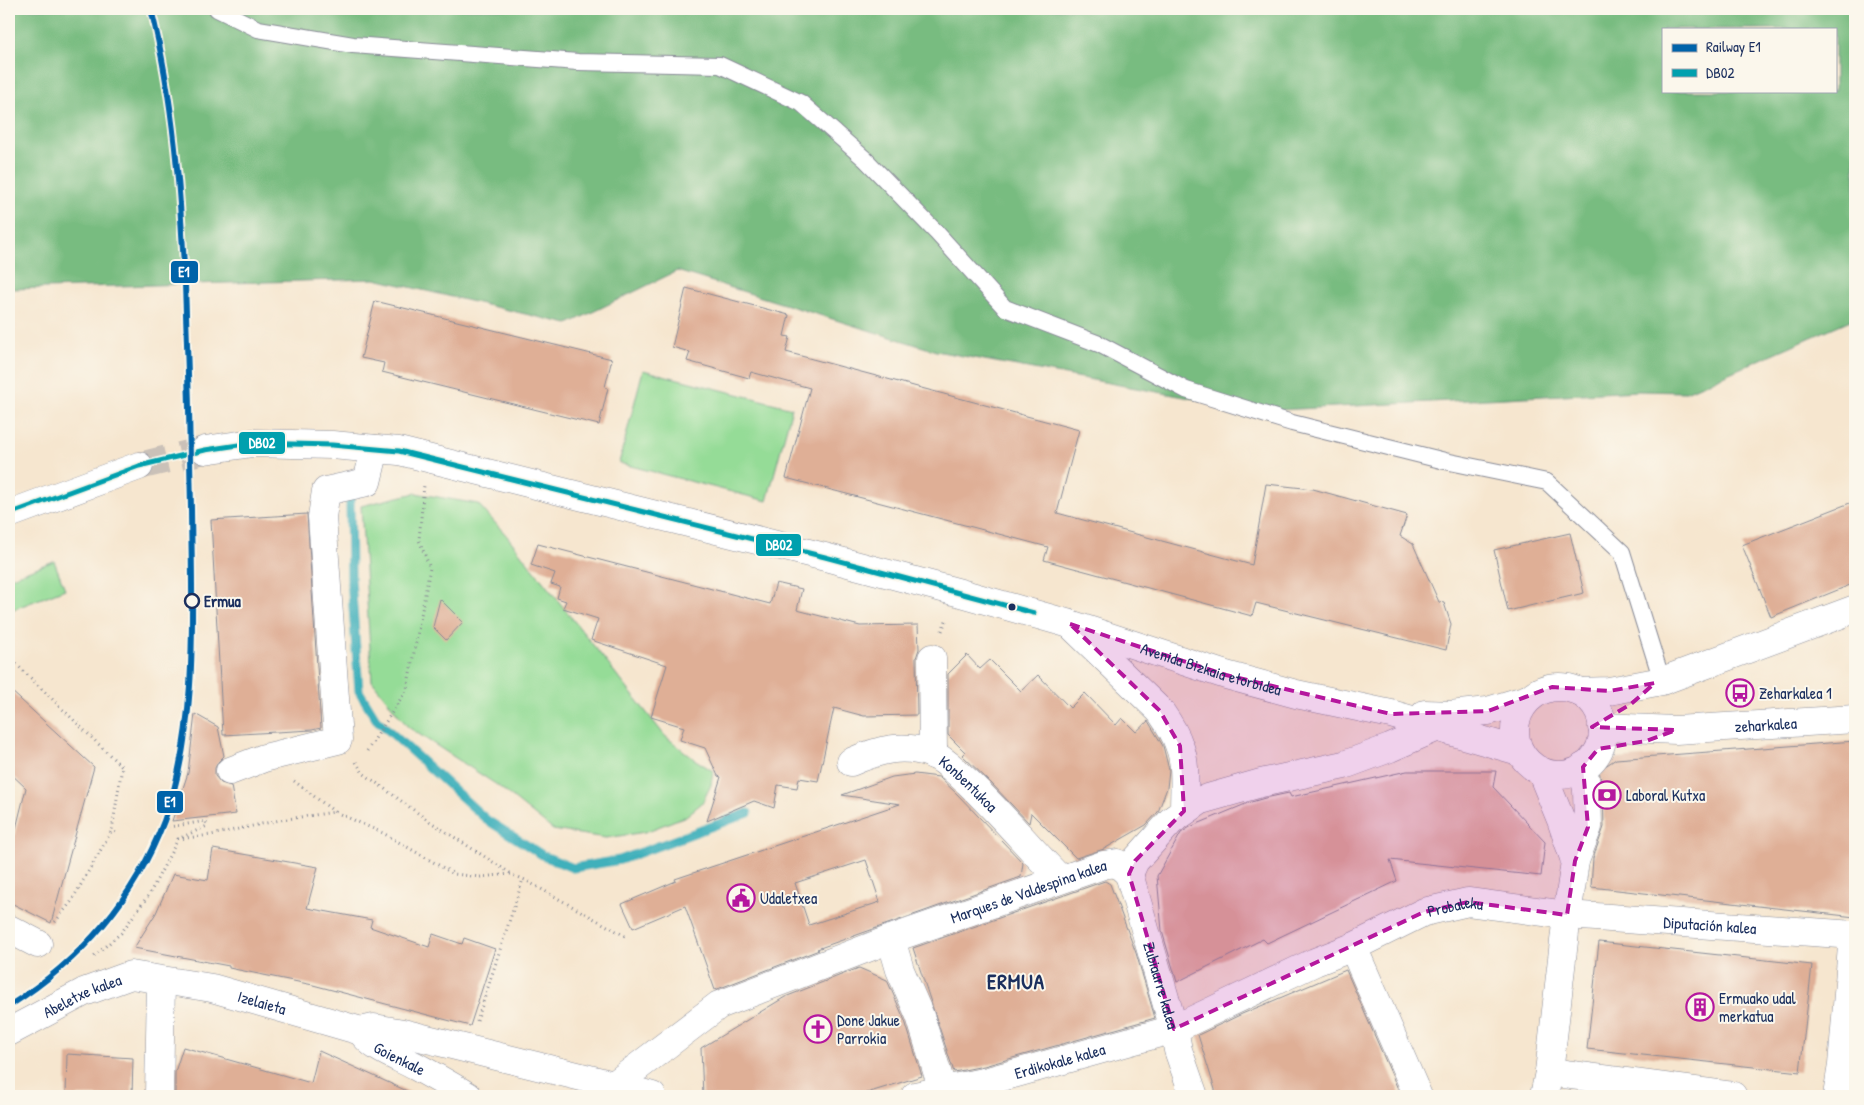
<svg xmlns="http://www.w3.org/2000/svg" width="1864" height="1105" viewBox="0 0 1864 1105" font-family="'Patrick Hand',sans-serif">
  <rect width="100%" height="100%" fill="#fbf7ec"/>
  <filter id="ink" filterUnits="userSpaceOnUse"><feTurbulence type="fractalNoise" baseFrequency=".02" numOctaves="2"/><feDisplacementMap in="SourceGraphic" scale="10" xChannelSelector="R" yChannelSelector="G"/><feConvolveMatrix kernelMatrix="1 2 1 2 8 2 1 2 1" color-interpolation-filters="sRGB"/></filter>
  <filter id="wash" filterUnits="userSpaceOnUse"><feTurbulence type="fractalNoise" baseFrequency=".0096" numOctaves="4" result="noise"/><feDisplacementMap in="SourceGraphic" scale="20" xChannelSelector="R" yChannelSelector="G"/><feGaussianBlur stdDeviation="1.12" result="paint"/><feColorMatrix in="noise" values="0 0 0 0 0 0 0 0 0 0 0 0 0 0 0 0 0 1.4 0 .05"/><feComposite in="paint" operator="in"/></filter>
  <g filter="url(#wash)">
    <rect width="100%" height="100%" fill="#f6e6cf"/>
    <path fill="#95dc97" stroke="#58867a" d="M 643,370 L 792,408 L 767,501 L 619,463 Z
      M 415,493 L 478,504 L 507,536 L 665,736 L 694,759 L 713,771 L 711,785 L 702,803 L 686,816 L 645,832 L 606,838 L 553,830 L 497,785 L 408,727 L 372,681 L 361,506 Z
      M 54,561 L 65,589 L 9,611 L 9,578 Z"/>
    <path fill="#78bc80" stroke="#4a766f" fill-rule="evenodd" d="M 9,9 L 1855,9 L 1855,318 L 1686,392 L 1638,391 L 1260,411 L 936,351 L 677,271 L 568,324 L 375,279 L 9,289 ZM 1663,29 L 1835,29 L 1835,91 L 1663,91 Z"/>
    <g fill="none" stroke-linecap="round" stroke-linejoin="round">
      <path stroke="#40b0bb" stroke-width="9" d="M 350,498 L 351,579 L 359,691 L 376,719 L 487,820 L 544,856 L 573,868 L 620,860 L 748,813"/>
    </g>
    <g id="blocks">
      <path fill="#dfaf96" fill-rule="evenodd" d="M 686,288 L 789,315 L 784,336 L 790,337 L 786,352 L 1079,430 L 1057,513 L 1252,565 L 1266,484 L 1313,489 L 1407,515 L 1400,536 L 1413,544 L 1439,602 L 1444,603 L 1451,624 L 1446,650 L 1256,603 L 1252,616 L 1044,560 L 1048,547 L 786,478 L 810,388 L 751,372 L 749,378 L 687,361 L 690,352 L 672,347 Z
        M 375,301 L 612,359 L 605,387 L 608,388 L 599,425 L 382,372 L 384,363 L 361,358 Z
        M 1855,501 L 1855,583 L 1771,617 L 1742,545 Z
        M 307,514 L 321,728 L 312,730 L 223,735 L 211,520 Z
        M 1570,533 L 1584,593 L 1508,611 L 1494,550 Z
        M 538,544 L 770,604 L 776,583 L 802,589 L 797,610 L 860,626 L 918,625 L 919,649 L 916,658 L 917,715 L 864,716 L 834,708 L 818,781 L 799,778 L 797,788 L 778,785 L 774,808 L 754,801 L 707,821 L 721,777 L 718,776 L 705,748 L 680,740 L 684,727 L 651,717 L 667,665 L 591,640 L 598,619 L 563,608 L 566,601 L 557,598 L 560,587 L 551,584 L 555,573 L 531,565 Z
        M 440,599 L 463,622 L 446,640 L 433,627 Z
        M 967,655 L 980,669 L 990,660 L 1021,691 L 1038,675 L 1070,708 L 1085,693 L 1116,725 L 1122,718 L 1136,732 L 1148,721 L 1163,746 L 1169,770 L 1167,788 L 1158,812 L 1146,825 L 1104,849 L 1076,858 L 1031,813 L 1029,823 L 991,783 L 962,755 L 965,752 L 948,735 L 948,674 Z
        M 9,689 L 94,767 L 51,923 L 9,902 L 9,857 L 26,788 L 9,772 Z
        M 195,714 L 218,727 L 224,756 L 218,762 L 215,768 L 215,776 L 221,783 L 231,786 L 236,814 L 172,821 L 188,773 Z
        M 1855,741 L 1855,917 L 1591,887 L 1593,858 L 1604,827 L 1603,790 L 1599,770 L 1616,759 Z
        M 1407,771 L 1496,771 L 1493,787 L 1545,842 L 1541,876 L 1390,860 L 1397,881 L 1267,943 L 1263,939 L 1177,982 L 1162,931 L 1157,876 L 1181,833 L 1190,827 L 1248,803 L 1265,798 L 1289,793 L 1291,797 Z
        M 915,774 L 939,777 L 957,794 L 1023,863 L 1021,877 L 817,949 L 819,950 L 715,990 L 685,906 L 633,928 L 622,904 L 676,881 L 675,879 L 900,804 L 842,795 L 892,777 ZM 866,860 L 880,902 L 809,925 L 795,883 Z
        M 213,849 L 318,867 L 307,908 L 372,920 L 370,927 L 429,947 L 433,934 L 462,944 L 464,938 L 495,949 L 470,1026 L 313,985 L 229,968 L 229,966 L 134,948 L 156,913 L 173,874 L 208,880 Z
        M 1105,881 L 1110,884 L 1136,953 L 1155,1018 L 984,1066 L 954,1072 L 913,948 Z
        M 1599,942 L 1812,965 L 1800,1072 L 1587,1049 Z
        M 859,968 L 887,980 L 905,1021 L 922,1076 L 857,1096 L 703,1096 L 701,1048 L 785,997 Z
        M 1346,970 L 1401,1096 L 1217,1096 L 1198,1035 L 1242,1014 Z
        M 183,1047 L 311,1083 L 319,1051 L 418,1096 L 175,1096 L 175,1072 Z
        M 67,1054 L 133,1058 L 132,1096 L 66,1096 Z"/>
    </g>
  </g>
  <g filter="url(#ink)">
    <use href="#blocks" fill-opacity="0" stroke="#888a96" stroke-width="1"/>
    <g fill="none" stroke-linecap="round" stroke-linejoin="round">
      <path stroke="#cac1b8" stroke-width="28" stroke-dasharray="28 14" stroke-linecap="butt" d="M 139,466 L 205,450"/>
      <g stroke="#888a96" stroke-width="18">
        <path id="lane" d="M 217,9 L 258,29 L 353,45 L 578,62 L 720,65 L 801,103 L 865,159 L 937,233 L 1005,308 L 1099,344 L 1186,390 L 1292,423 L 1445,461 L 1547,482 L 1622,552 L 1662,681"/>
      </g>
      <g stroke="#888a96" stroke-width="29">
        <g id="street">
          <path d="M 1070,624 L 1160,711 C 1167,721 1175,732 1179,745 C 1187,764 1184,790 1184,811"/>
          <path d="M 932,658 L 933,755"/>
          <path id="s1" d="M 851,762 C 878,750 903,743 932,754 C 946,760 957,773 968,782 C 1000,813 1029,847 1060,879"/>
          <path d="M 230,771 L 264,758 L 338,740 L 322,517 L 326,491 L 367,482 L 375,449"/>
          <path d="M 1129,874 L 1135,861 L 1171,821 L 1201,800 L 1261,783 L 1344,765 L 1390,748 L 1438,727"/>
          <path id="s2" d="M 1129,874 L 1174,1029 L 1178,1050 L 1194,1096"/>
          <path d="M 9,929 L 38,944"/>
          <path d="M 891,939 L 900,970 L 920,1016 L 943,1091"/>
          <path d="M 1353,947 L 1418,1096"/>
          <path d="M 361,1031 L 374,1028 L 403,1033 L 614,1085 L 652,1096"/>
          <path id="s3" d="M 361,1031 C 374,1050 397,1056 417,1067 C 434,1076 451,1086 468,1096"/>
          <path id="s4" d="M 9,1032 L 84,992 L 131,975 L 212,988 L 361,1031"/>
          <path d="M 1549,1072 L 1733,1096"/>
          <path id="s5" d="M 614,1085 L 719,1005 L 891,939 L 1103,865 L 1117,863 L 1129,874"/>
          <path d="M 159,1096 L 161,981"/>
          <path id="s6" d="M 915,1096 L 988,1081 L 1174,1029 L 1315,962 L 1353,947 L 1424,912 L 1468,902 L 1567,915 L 1855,935"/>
          <path d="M 1837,1096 L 1842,1065 L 1853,935"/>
        </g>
      </g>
      <g stroke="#888a96" stroke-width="29">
        <g id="secondary">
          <path id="s7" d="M 205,450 L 252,443 L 332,445 L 399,451 L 825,557 L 957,592 L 1070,624 L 1226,675 L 1296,694 L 1391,714 L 1519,751"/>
          <path d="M 9,514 L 139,466"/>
          <circle cx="1559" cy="731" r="44"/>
          <path d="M 1579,692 L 1609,691 L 1662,681 L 1855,609"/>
          <path d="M 1425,714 L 1450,715 L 1488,711 L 1528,699"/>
          <path id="s8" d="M 1602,727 L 1676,730 L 1855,719"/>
          <path d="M 1541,771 L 1561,820 L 1575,861"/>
          <path d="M 1544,1096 L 1549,1072 L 1567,915 L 1573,875 L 1575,861 L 1588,827 L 1587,790 L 1583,767"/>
        </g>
      </g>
      <path stroke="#888a96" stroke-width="3" stroke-dasharray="1 4" stroke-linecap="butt" d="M 942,631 L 947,618
        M 9,657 L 122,767 L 112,830 L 118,835
        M 367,751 L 407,689 L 430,568 L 419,540 L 424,485
        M 356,762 L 363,773 L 426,819 L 510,873
        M 294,781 L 335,812
        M 178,839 L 211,835 L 280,820 L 335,812 L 383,833 L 454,874 L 480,877 L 511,874 L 525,880 L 627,937
        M 55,922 L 71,902 L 112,830
        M 94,956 L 121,933 L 150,893 L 178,839 L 207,826 L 206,821 L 169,827
        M 477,1021 L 523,879"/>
      <use href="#lane" stroke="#fff" stroke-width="16"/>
      <use href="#street" stroke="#fff" stroke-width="28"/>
      <use href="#secondary" stroke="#fff" stroke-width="28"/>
      <g stroke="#fbf7ec" stroke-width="9">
        <path id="bus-1" d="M 9,514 L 139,466 L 205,450 L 252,443 L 332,445 L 399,451 L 825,557 L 1034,613"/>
      </g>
      <use href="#bus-1" stroke="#00a0ae" stroke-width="5"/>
      <g stroke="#fbf7ec" stroke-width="10">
        <path id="rail-1" d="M 9,1006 C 80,961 134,900 164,821 C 199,729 192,607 191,509 C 190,434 188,359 185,284 C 180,191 174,100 151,9"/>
      </g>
      <use href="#rail-1" stroke="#0063a9" stroke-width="6"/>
    </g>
  </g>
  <path fill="#b5179e" fill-opacity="0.2" stroke="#b5179e" stroke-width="4" stroke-dasharray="10 6" stroke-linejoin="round" d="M 1070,624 L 1226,675 L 1391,714 L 1488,711 L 1552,687 L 1609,691 L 1655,683 L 1631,704 L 1592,727 L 1676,730 L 1646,741 L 1598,749 L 1583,767 L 1588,827 L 1575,861 L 1567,915 L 1468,902 L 1424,912 L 1174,1029 L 1129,874 L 1135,861 L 1184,811 L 1180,746 L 1160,711 Z"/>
  <defs>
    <g id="bus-ring" transform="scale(1.4375)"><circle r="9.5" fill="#fbf7ec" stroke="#b5179e" stroke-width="1.5"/><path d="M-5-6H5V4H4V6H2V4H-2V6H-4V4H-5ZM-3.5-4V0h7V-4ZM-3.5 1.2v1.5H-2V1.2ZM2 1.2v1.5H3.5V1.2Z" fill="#b5179e"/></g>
    <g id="bank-ring" transform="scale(1.4375)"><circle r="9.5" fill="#fbf7ec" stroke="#b5179e" stroke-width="1.5"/><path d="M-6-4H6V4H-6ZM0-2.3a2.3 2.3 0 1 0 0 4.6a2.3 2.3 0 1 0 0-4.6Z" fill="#b5179e"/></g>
    <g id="civic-ring" transform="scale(1.4375)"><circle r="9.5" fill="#fbf7ec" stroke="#b5179e" stroke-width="1.5"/><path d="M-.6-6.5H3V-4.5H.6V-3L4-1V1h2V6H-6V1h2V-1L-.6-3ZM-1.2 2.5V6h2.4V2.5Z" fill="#b5179e"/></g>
    <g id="building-ring" transform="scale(1.4375)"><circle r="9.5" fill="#fbf7ec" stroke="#b5179e" stroke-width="1.5"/><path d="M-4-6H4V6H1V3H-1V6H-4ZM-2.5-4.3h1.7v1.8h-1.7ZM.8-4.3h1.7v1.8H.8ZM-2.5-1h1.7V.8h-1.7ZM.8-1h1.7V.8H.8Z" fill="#b5179e"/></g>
    <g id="church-ring" transform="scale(1.4375)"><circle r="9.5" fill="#fbf7ec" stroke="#b5179e" stroke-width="1.5"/><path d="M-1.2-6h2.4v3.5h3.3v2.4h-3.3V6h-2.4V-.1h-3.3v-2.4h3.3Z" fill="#b5179e"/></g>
  </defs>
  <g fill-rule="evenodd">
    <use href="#bus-ring" x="1740" y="693"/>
    <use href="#bank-ring" x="1607" y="795"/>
    <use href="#civic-ring" x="741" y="898"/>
    <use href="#building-ring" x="1700" y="1007"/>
    <use href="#church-ring" x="818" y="1029"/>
  </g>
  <circle fill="#fbf7ec" stroke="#1b2f5e" stroke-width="2.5" cx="192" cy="601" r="7"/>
  <circle fill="#1b2f5e" stroke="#fbf7ec" stroke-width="2" cx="1012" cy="607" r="4.5"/>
  <g text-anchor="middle" stroke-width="4" stroke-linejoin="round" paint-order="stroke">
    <g font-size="16" font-weight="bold" fill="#1b2f5e" stroke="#fbf7ec" text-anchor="start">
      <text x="204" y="607">Ermua</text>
    </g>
    <g font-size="16" fill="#1b2f5e" stroke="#fbf7ec">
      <text dy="6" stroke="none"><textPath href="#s7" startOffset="1036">Avenida Bizkaia etorbidea</textPath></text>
      <text dy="6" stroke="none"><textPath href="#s8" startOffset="164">zeharkalea</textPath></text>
      <text dy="6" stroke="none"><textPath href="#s1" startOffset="131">Konbentukoa</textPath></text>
      <text dy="6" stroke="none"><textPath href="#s5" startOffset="462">Marques de Valdespina kalea</textPath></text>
      <text dy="6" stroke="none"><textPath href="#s6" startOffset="576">Probaleku</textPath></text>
      <text dy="6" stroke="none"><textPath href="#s6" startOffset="832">Diputación kalea</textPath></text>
      <text dy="6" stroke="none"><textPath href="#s2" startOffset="116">Zubiaurre kalea</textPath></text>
      <text dy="6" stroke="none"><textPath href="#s4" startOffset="82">Abeletxe kalea</textPath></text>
      <text dy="6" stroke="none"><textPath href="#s4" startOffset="269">Izelaieta</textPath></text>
      <text dy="6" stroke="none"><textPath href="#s3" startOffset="48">Goienkale</textPath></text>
      <text dy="6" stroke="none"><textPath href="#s6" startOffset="149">Erdikokale kalea</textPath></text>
    </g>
    <g font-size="16" fill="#1b2f5e" stroke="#fbf7ec" text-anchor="start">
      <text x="1759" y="699">Zeharkalea 1</text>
      <text x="1626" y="801">Laboral Kutxa</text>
      <text x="760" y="904">Udaletxea</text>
      <text x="1719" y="1004">Ermuako udal<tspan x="1719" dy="18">merkatua</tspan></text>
      <text x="837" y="1026">Done Jakue<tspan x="837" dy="18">Parrokia</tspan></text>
    </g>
    <g font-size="21" font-weight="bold" letter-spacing="1" fill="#1b2f5e" stroke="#fbf7ec">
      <text x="1016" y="989">ERMUA</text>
    </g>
  </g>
  <g stroke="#fbf7ec" stroke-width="2">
    <rect x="170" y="260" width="29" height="24" rx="5" fill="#0063a9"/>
    <rect x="238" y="431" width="48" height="24" rx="5" fill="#00a0ae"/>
    <rect x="755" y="533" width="47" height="24" rx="5" fill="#00a0ae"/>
    <rect x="156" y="790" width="28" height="24" rx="5" fill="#0063a9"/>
  </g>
  <g font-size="14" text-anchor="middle" font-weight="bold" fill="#fff">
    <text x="184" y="277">E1</text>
    <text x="262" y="448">DB02</text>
    <text x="779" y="550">DB02</text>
    <text x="170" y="807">E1</text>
  </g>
  <rect width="1864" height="1105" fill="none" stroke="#fbf7ec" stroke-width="30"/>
  <rect x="1662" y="28" width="175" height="65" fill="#fbf7ec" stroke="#a1a7b3"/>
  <rect x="1672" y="44" width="25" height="8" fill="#0063a9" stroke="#a1a7b3"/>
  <text x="1706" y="52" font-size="15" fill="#1b2f5e">Railway E1</text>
  <rect x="1672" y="69" width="25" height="8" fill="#00a0ae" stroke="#a1a7b3"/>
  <text x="1706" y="78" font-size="15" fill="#1b2f5e">DB02</text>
</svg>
